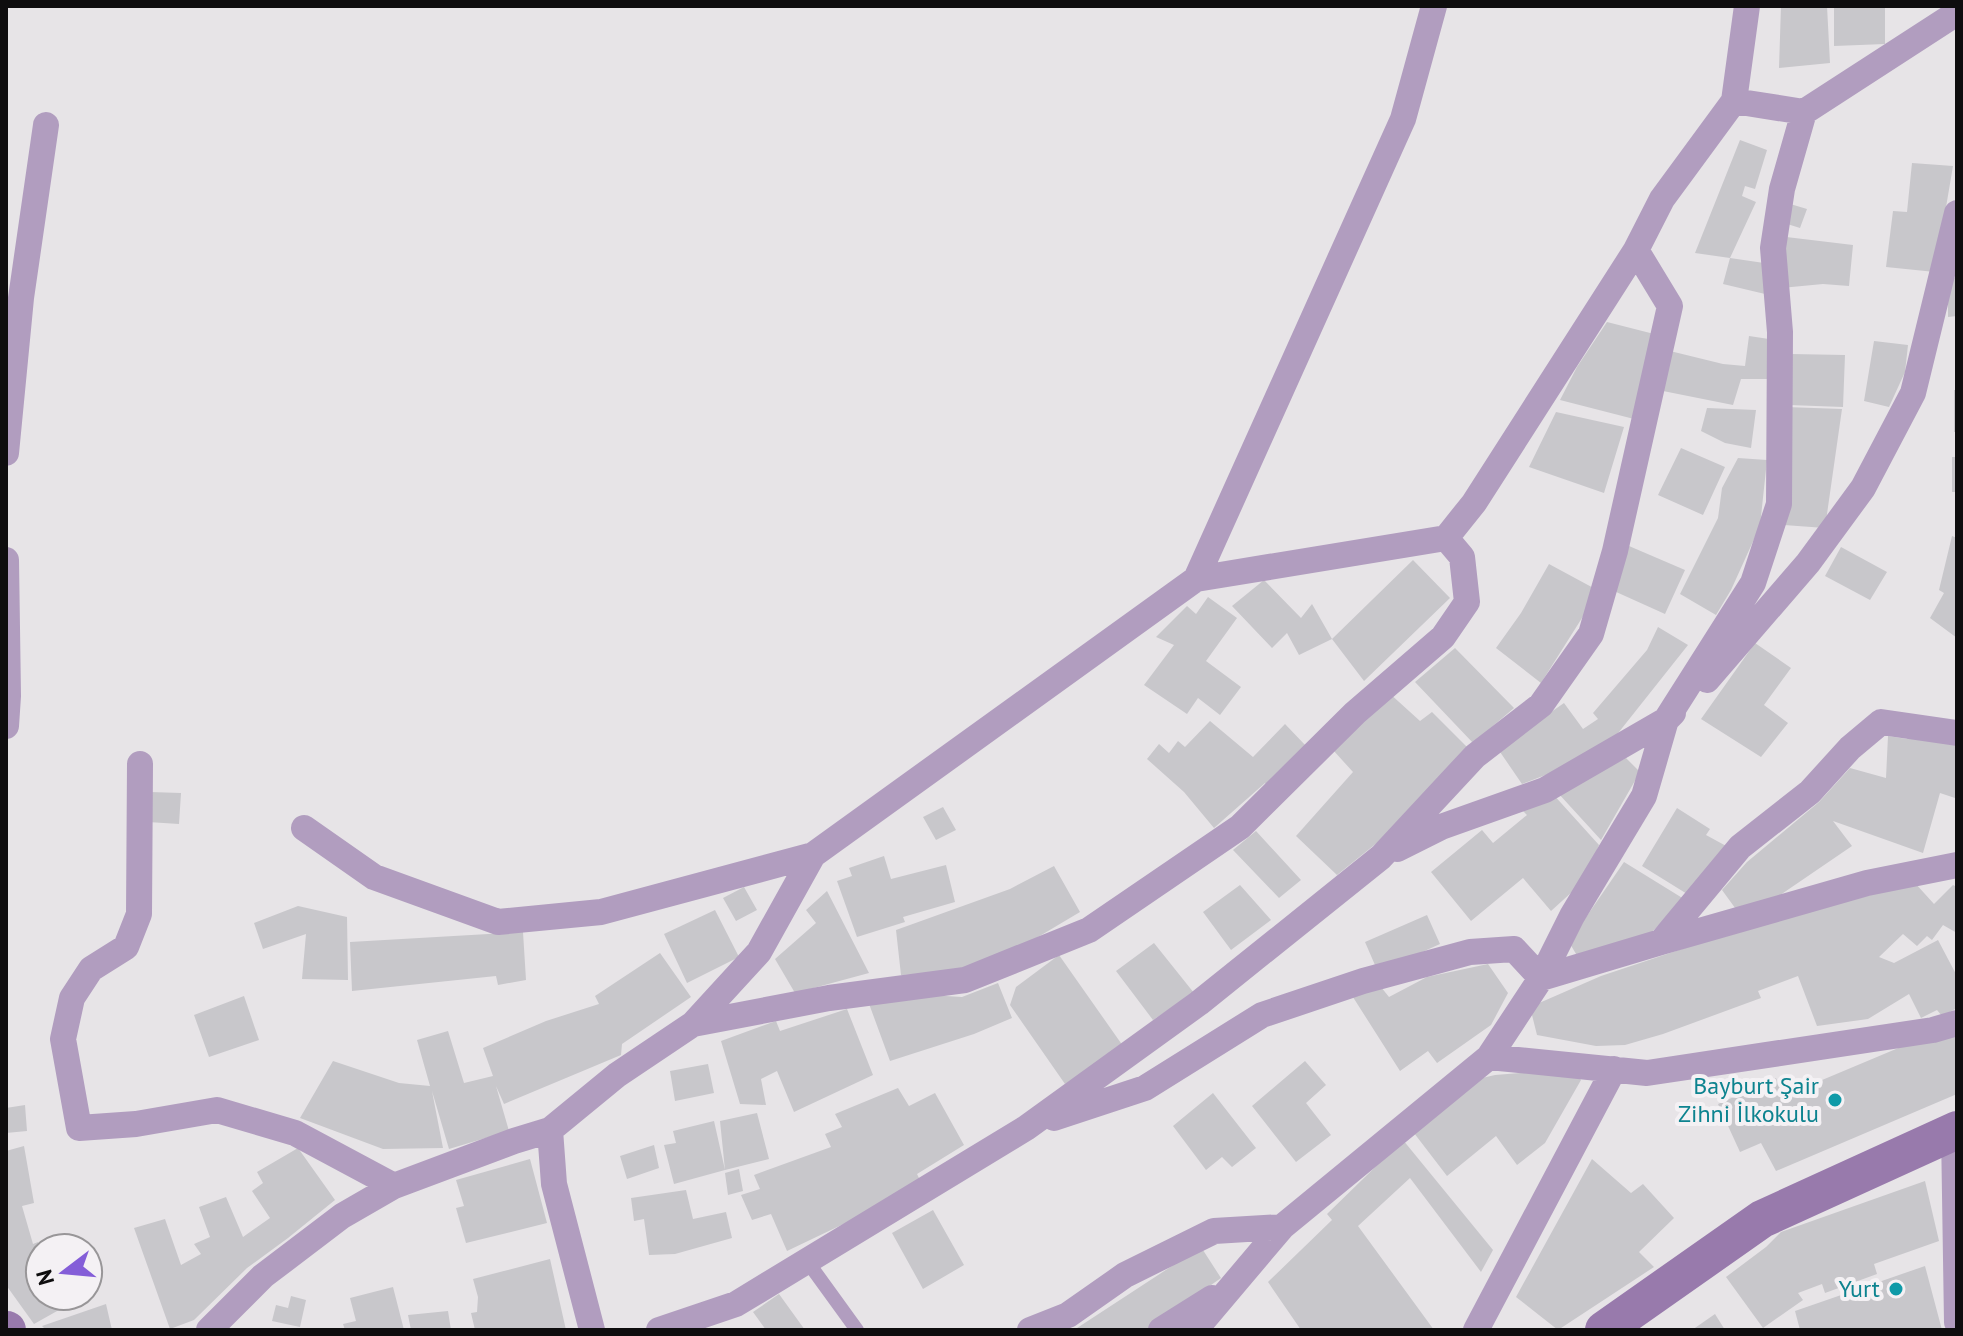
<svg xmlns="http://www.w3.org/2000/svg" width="1963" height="1336" viewBox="0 0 1963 1336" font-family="'PT Sans',sans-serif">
  <rect width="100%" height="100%" fill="#e7e4e7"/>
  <path fill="#c8c7cb" d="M 1781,6 L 1827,6 L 1830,63 L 1779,68 Z
    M 1834,6 L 1885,6 L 1885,44 L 1834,46 Z
    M 1740,140 L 1767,150 L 1755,189 L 1745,186 L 1742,196 L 1756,202 L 1730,258 L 1695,253 Z
    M 1912,163 L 1953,166 L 1935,272 L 1886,267 L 1893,211 L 1907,212 Z
    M 1787,203 L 1807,209 L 1800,228 L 1781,222 Z
    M 1777,236 L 1853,245 L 1849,286 L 1823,284 L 1781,288 Z
    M 1730,258 L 1764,263 L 1765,294 L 1723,284 Z
    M 1957,277 L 1957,316 L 1948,317 L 1948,279 Z
    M 1607,322 L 1658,335 L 1634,419 L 1560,400 L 1577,367 Z
    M 1749,336 L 1769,339 L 1770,379 L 1741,379 L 1733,405 L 1658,390 L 1670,351 L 1723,364 L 1745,366 Z
    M 1874,341 L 1908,345 L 1905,372 L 1889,407 L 1864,401 Z
    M 1791,354 L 1845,355 L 1843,407 L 1789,405 Z
    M 1954,390 L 1957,390 L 1957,432 L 1954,432 Z
    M 1785,407 L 1842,409 L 1825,528 L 1784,525 Z
    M 1707,408 L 1756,410 L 1751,448 L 1725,443 L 1701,431 Z
    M 1556,412 L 1624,427 L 1604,493 L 1529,467 Z
    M 1681,448 L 1725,467 L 1703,515 L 1658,495 Z
    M 1952,457 L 1957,457 L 1957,492 L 1952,492 Z
    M 1738,458 L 1767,460 L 1760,526 L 1731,590 L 1716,615 L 1680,594 L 1718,518 L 1722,488 Z
    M 1952,536 L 1957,538 L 1957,638 L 1930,618 L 1944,593 L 1939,590 Z
    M 1629,546 L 1685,570 L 1665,614 L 1614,591 Z
    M 1841,547 L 1887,572 L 1870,600 L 1825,576 Z
    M 1413,560 L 1450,598 L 1364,681 L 1332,639 Z
    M 1549,564 L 1599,591 L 1541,683 L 1496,648 L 1521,613 Z
    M 1264,580 L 1301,618 L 1312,604 L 1332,639 L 1299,655 L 1287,633 L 1272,648 L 1232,606 Z
    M 1208,597 L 1237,618 L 1206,661 L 1241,687 L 1220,715 L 1198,698 L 1187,714 L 1144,685 L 1174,645 L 1156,637 L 1187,606 L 1196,614 Z
    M 1658,627 L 1688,645 L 1615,737 L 1548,774 L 1522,784 L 1498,749 L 1564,703 L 1583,729 L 1598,719 L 1593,713 L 1647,650 Z
    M 1755,643 L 1791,668 L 1764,705 L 1788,723 L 1761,757 L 1701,719 Z
    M 1455,648 L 1514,708 L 1473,743 L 1415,682 Z
    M 1388,692 L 1420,721 L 1432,712 L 1471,751 L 1378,842 L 1337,875 L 1296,836 L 1353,772 L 1333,750 Z
    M 1210,721 L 1253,757 L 1285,724 L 1307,747 L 1268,787 L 1265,783 L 1214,828 L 1184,792 L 1147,759 L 1159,744 L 1169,753 L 1178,741 L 1185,747 Z
    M 1909,731 L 1957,739 L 1955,798 L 1940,793 L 1923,853 L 1833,821 L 1852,846 L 1773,900 L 1738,912 L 1722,890 L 1747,862 L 1819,802 L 1850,768 L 1886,778 L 1888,736 L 1907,739 Z
    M 1626,758 L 1640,772 L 1601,840 L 1558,793 Z
    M 150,792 L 181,793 L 179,824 L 148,822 Z
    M 1552,793 L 1599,845 L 1584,881 L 1551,911 L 1523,878 L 1471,921 L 1431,872 L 1482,830 L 1493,843 L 1527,815 L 1522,810 Z
    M 943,807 L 956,830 L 936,840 L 923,817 Z
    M 1677,808 L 1710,829 L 1706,835 L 1728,847 L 1692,897 L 1642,866 Z
    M 1256,831 L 1301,880 L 1279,898 L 1233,850 Z
    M 884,856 L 891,879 L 946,865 L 955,902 L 903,917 L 905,922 L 857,937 L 837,881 L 852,876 L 849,868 Z
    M 1624,862 L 1684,899 L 1649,935 L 1579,959 L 1569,942 Z
    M 1054,866 L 1080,912 L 1033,940 L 957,973 L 901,975 L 896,930 L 1010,889 Z
    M 1915,883 L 1934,904 L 1953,885 L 1957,887 L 1957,933 L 1943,925 L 1932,940 L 1927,936 L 1917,946 L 1903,934 L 1879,957 L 1894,963 L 1938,940 L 1957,976 L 1957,1008 L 1942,1016 L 1937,1010 L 1921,1018 L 1909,994 L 1868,1019 L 1817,1026 L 1798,976 L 1758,991 L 1761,998 L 1663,1034 L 1625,1045 L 1596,1046 L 1537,1035 L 1530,1007 L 1601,976 L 1736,931 Z
    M 1240,885 L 1271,920 L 1231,950 L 1203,912 Z
    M 744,887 L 757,910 L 736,921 L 723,898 Z
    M 827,891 L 869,973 L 795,993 L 775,959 L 816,923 L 806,910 Z
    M 298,906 L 347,917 L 348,980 L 302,979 L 306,934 L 263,949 L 254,923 Z
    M 715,910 L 739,957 L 687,983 L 664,934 Z
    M 1427,915 L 1440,944 L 1378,972 L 1365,942 Z
    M 523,932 L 526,980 L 498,985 L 496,976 L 352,991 L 350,942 Z
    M 1154,943 L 1194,993 L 1153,1020 L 1116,971 Z
    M 660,953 L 691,997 L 622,1044 L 621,1055 L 504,1104 L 496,1086 L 509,1131 L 449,1149 L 432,1091 L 443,1148 L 383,1149 L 300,1118 L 333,1061 L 399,1083 L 430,1086 L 417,1040 L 448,1031 L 464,1083 L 493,1076 L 483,1048 L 546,1021 L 599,1004 L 595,996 Z
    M 1059,955 L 1123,1046 L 1065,1084 L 1010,1005 L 1016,987 Z
    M 1488,964 L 1508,993 L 1491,1025 L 1437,1063 L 1428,1051 L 1400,1071 L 1351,994 L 1377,982 L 1389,997 L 1427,977 Z
    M 998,983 L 1012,1018 L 974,1034 L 890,1061 L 868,1001 L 913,994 L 962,997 Z
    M 244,996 L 259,1040 L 209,1057 L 194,1015 Z
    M 847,1009 L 873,1075 L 794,1112 L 777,1071 L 761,1079 L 766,1105 L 740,1104 L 721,1041 L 776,1021 L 780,1031 Z
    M 1957,1032 L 1957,1094 L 1776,1171 L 1761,1143 L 1740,1152 L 1718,1104 L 1776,1078 L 1784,1096 L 1915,1041 Z
    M 1305,1061 L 1326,1085 L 1306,1103 L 1331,1135 L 1296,1162 L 1252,1106 Z
    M 708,1064 L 714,1093 L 675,1101 L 670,1071 Z
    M 1573,1069 L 1581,1080 L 1545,1143 L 1517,1165 L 1496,1136 L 1447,1176 L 1414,1133 L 1482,1078 L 1495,1075 Z
    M 898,1088 L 909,1106 L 935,1093 L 964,1145 L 917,1174 L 920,1180 L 856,1218 L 787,1251 L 771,1214 L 752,1220 L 741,1195 L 760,1189 L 754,1175 L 831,1147 L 825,1134 L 842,1127 L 835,1114 Z
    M 1213,1093 L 1256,1148 L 1232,1167 L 1222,1157 L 1206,1170 L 1173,1126 Z
    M 25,1105 L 27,1131 L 6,1133 L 6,1108 Z
    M 757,1113 L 769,1159 L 725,1170 L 720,1121 Z
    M 714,1121 L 725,1170 L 674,1184 L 664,1145 L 676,1143 L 673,1131 Z
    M 1403,1140 L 1493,1250 L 1481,1272 L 1410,1178 L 1358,1226 L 1434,1330 L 1301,1330 L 1268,1282 L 1332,1220 L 1327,1214 Z
    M 654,1145 L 659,1168 L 627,1179 L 620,1156 Z
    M 24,1146 L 34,1203 L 22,1206 L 33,1244 L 38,1242 L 40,1248 L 40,1296 L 62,1296 L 66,1306 L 34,1324 L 6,1285 L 6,1151 Z
    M 298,1148 L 335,1200 L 288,1238 L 247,1268 L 194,1320 L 170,1329 L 134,1228 L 165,1219 L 181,1265 L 201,1254 L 194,1244 L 210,1237 L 199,1207 L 226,1197 L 243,1237 L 270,1218 L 252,1191 L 263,1183 L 257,1172 Z
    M 530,1159 L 547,1223 L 466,1243 L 456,1208 L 464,1206 L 456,1180 Z
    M 1592,1159 L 1631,1193 L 1643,1184 L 1674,1218 L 1639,1252 L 1654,1267 L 1558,1330 L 1516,1297 Z
    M 739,1169 L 743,1191 L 728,1195 L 725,1173 Z
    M 1925,1181 L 1939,1241 L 1874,1264 L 1877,1274 L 1825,1293 L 1822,1284 L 1798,1293 L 1803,1300 L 1763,1328 L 1726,1277 L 1766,1247 L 1781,1232 Z
    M 686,1190 L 693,1219 L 726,1212 L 732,1238 L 675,1254 L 649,1255 L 644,1219 L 634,1221 L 631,1198 Z
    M 933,1210 L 964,1265 L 923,1289 L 892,1233 Z
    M 1201,1247 L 1221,1278 L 1147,1330 L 1074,1330 Z
    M 550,1259 L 566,1330 L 475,1330 L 471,1313 L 477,1312 L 478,1297 L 473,1279 Z
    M 1925,1266 L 1942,1330 L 1800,1330 L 1795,1311 Z
    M 393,1287 L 404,1330 L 345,1330 L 343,1324 L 356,1321 L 350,1298 Z
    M 779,1294 L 805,1330 L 766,1330 L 753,1312 Z
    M 291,1296 L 306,1300 L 300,1327 L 272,1321 L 276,1305 L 288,1308 Z
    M 106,1304 L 112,1330 L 46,1330 L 42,1326 Z
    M 448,1311 L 451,1330 L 411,1330 L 408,1315 Z
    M 1715,1314 L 1725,1330 L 1692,1330 Z"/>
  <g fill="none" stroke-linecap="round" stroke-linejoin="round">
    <path stroke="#b19dbf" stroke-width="14" d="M 807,1261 L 857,1330"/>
    <path stroke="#b19dbf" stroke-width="26" d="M 1734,101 L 1804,112 L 1957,13
      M 6,453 L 21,298 L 46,125
      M 6,560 L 8,696 L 6,726
      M 1196,579 L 1403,119 L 1434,6
      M 1707,680 L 1808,563 L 1863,488 L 1913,393 L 1957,213
      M 1957,733 L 1881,722 L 1850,748 L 1810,792 L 1740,847 L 1661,942 L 1867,883 L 1957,865
      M 140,764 L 139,914 L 126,947 L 91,969 L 72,998 L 63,1039 L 79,1128 L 136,1124 L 217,1110 L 295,1133 L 394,1186
      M 304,828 L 374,877 L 498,922 L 601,912 L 813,855 L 1196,579 L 1446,538 L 1474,503 L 1636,250 L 1662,199 L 1734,101 L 1747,6
      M 1397,849 L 1441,827 L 1545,790 L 1666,720 L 1673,713
      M 693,1024 L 829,998 L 965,980 L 1089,930 L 1240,827 L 1355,713 L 1443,637 L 1467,602 L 1462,557 L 1446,538
      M 1489,1057 L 1647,1073 L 1933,1030 L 1957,1023
      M 1054,1118 L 1145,1088 L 1262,1015 L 1363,981 L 1470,952 L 1514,949 L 1541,978 L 1661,942
      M 550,1130 L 554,1184 L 592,1330
      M 1954,1131 L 1957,1322
      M 209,1330 L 263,1276 L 342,1216 L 394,1186 L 514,1141 L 550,1130 L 617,1075 L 693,1024 L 759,952 L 813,855
      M 659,1330 L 736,1304 L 1026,1128 L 1199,1003 L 1381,857 L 1475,756 L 1541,705 L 1591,634 L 1615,551 L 1670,306 L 1636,250
      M 1030,1330 L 1068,1315 L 1125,1275 L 1214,1231 L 1282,1227
      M 1161,1330 L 1212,1298
      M 1195,1330 L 1282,1227 L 1489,1057 L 1541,978 L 1572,916 L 1644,796 L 1666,720 L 1753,583 L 1779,504 L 1780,332 L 1773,248 L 1782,189 L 1804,112
      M 1476,1330 L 1614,1069"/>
    <path stroke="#987aac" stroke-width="38" d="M 6,1330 L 7,1330
      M 1604,1330 L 1762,1219 L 1957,1130"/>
  </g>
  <g fill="#0f9aa8" stroke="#f4f1f4" stroke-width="3">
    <circle cx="1835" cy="1100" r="8"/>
    <circle cx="1896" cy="1289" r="8"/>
  </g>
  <g text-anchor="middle" stroke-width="8" stroke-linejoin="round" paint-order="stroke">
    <g font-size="24" fill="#0d838f" stroke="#f4f1f4" text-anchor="end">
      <text x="1819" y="1094">Bayburt Şair<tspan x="1819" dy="28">Zihni İlkokulu</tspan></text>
      <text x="1880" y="1297">Yurt</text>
    </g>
  </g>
  <rect width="1963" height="1336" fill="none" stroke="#0e0d0e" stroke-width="16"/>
  <g transform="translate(64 1272) rotate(254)"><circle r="38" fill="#f4f1f4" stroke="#989698" stroke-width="2"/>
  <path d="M0-6L14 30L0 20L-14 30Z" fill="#845ed8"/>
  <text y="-12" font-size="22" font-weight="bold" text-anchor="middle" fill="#0e0d0e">N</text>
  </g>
</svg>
